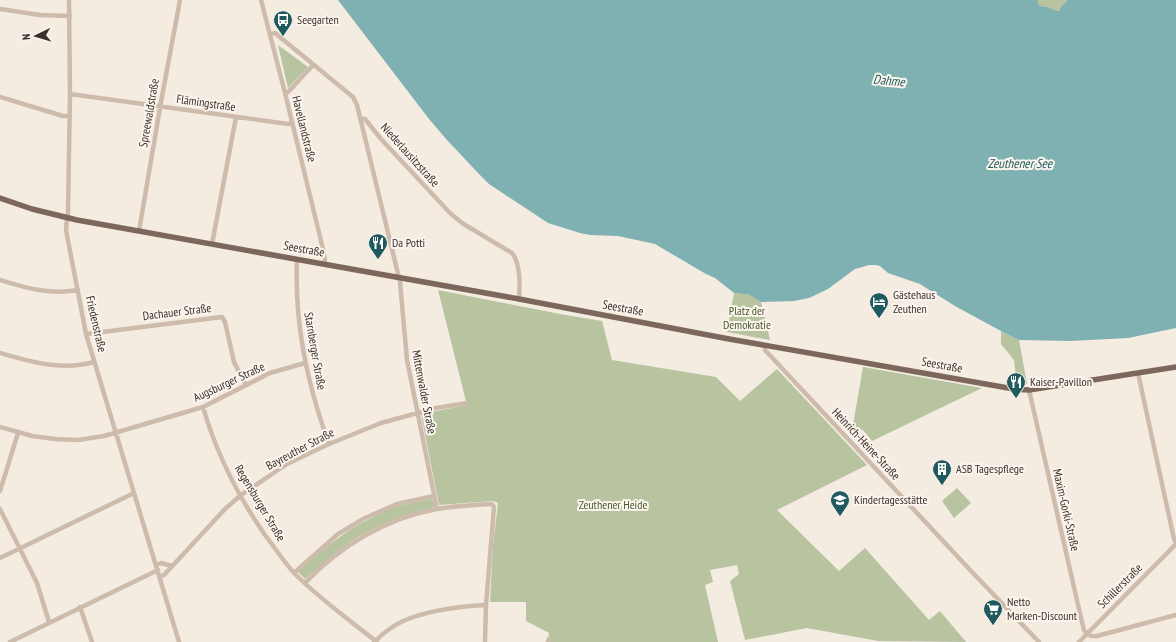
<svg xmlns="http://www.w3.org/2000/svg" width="1176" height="642" viewBox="0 0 1176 642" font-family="'PT Sans Narrow',sans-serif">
  <rect width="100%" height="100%" fill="#f4ebe1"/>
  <path fill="#b8c4a0" d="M 1038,0 L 1067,0 L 1066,2 L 1062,5 L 1059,11 L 1057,11 L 1048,7 L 1040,6 L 1038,3 Z
    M 278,45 L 308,67 L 288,88 Z
    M 438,290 L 560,314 L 602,321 L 612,360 L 716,377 L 740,401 L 777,369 L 867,465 L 777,510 L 839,571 L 865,548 L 929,620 L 940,611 L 966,642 L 878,641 L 807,628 L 745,640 L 730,581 L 739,574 L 737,565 L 710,570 L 713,582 L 705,585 L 718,642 L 548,642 L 549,633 L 526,621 L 526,602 L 490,602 L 493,545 L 498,503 L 493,501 L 439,505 L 421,414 L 467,405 Z
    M 734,293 L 743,294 L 748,294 L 761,302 L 770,340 L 727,332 Z
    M 1001,331 L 1019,340 L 1027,384 L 1017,384 L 1014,360 L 1001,344 Z
    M 863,367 L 982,388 L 872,441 L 864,431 L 853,425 Z
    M 957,488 L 971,503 L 954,518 L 942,501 Z
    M 432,499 L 434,503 L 434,507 C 405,515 375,525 350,542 C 334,553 320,567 305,579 L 298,572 C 322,550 341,533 371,518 C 380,513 389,508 399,506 C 410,503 421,501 432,499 Z"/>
  <path fill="#7fb0b2" d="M 338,0 L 1038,0 L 1038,3 L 1040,6 L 1048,7 L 1057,11 L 1059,11 L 1062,5 L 1066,2 L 1067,0 L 1176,0 L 1176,328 L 1128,338 L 1070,341 L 1019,340 L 1001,331 L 955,306 L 920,284 L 888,273 L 880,266 L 876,265 L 869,265 L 855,269 L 828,289 L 809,298 L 794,301 L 761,302 L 748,294 L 743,294 L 734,293 L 715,278 L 706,274 L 655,244 L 618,236 L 590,235 L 580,233 L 548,223 L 489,184 L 479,174 L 447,140 L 429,119 Z"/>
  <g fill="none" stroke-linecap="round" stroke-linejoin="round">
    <path stroke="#cdbbac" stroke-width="4.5" d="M 69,0 L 70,94 L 68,213 L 67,218 L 66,230 L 86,334 L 179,642
      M 261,0 L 285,93 L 323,249 L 325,260 L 324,264
      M 0,9 L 40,15 L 70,16
      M 270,34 L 275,33 L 353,97 L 357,105 L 400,282 L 407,360 L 437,509
      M 285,93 L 288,92 L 313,65
      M 70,94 L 288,124 L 292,123
      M 0,97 L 63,116 L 70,116
      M 361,119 L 365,119 L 381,139 L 450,213 L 462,223 L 512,253 C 521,264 520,286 519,299
      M 139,231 L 161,102 L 180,0
      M 212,244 L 236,117
      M 297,259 C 296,271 297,282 297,293 C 299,345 311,395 329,444
      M 0,280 C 27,288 49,295 78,290
      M 86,334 L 222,317 L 225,322 L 229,340 L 234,362 L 246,385
      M 765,345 L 765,350 L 972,572 L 1039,642
      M 0,353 C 30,362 62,371 94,362
      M 1138,373 L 1174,539 L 1176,542
      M 1029,390 L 1081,618 L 1084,630 L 1087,634
      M 203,407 C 216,452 238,496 265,535 C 275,548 284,562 295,574 C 320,599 349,620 377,642
      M 0,427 L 32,436 L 55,439 L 78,440 L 104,436 L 203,407 L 270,373 L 305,363
      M 0,491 L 18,433
      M 0,509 L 37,583 L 49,622
      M 0,558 L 134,493
      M 156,565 L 161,563 L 172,566
      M 294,573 L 338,534 L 365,518 L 397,504 L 434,496
      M 160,577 L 164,575 L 225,509 L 241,495 L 287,464 L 329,444 L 381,423 L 436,408 L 467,403
      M 305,583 C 340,546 386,518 437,509 C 455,506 474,505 492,504 L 494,507 L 486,605 L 485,642
      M 80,607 L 92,642
      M 1087,634 L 1091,636 L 1097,636 L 1176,615
      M 10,642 L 158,570
      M 374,642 C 379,637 385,632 391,628 C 413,612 459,606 486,605
      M 548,642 L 549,639
      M 1079,642 L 1176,544"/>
    <path stroke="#7d675c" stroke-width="5.5" d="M 0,198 L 32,209 L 77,220 L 519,299 L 729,339 L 1014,389 L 1029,390 L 1176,367"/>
  </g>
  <defs>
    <g id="bus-pin" transform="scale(1)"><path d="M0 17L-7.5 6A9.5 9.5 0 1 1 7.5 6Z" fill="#1f5a5e" stroke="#fbf5ee"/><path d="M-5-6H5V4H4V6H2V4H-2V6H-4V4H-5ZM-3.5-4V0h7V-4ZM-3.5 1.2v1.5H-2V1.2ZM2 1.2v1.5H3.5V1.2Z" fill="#fff"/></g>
    <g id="restaurant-pin" transform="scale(1)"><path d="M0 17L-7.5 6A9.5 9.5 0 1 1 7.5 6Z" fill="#1f5a5e" stroke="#fbf5ee"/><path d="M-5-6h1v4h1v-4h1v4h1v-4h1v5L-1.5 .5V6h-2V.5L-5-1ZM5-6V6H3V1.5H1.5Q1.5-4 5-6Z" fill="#fff"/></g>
    <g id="hotel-pin" transform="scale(1)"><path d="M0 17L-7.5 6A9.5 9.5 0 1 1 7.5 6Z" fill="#1f5a5e" stroke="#fbf5ee"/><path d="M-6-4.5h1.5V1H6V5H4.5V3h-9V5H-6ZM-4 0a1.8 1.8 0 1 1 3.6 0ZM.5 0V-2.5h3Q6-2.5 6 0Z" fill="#fff"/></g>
    <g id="building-pin" transform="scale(1)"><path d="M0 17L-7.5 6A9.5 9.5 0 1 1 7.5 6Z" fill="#1f5a5e" stroke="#fbf5ee"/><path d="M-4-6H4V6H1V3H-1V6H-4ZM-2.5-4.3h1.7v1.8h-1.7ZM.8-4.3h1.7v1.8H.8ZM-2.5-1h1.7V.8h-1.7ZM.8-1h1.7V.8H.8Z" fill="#fff"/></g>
    <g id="school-pin" transform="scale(1)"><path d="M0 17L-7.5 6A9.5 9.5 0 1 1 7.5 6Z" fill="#1f5a5e" stroke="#fbf5ee"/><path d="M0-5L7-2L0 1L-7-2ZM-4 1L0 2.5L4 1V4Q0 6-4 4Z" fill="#fff"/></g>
    <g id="supermarket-pin" transform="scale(1)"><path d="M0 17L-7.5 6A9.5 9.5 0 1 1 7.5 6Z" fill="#1f5a5e" stroke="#fbf5ee"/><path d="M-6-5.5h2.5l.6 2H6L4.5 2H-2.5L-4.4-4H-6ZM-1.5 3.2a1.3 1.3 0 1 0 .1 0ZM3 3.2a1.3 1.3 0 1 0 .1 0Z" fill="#fff"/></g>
  </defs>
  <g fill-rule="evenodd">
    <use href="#bus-pin" x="283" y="20"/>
    <use href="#restaurant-pin" x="378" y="243"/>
    <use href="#hotel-pin" x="879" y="302"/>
    <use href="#restaurant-pin" x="1016" y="382"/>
    <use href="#building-pin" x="942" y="469"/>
    <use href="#school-pin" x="840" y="500"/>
    <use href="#supermarket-pin" x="993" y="609"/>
  </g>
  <g text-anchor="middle" stroke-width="4" stroke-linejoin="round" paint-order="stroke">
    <g font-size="12" fill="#3b302b" stroke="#fbf5ee" text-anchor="start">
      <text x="297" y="24">Seegarten</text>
      <text x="392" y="247">Da Potti</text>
      <text x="893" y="299">Gästehaus<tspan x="893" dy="14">Zeuthen</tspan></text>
      <text x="1030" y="386">Kaiser-Pavillon</text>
      <text x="956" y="473">ASB Tagespflege</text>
      <text x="854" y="504">Kindertagesstätte</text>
      <text x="1007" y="606">Netto<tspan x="1007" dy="14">Marken-Discount</tspan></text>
    </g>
    <g font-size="12" fill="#3b302b" stroke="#fbf5ee">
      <text transform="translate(206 103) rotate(8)" y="4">Flämingstraße</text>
      <text transform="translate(149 113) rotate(-80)" y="4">Spreewaldstraße</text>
      <text transform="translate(304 129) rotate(76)" y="4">Havellandstraße</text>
      <text transform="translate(410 155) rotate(48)" y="4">Niederlausitzstraße</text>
      <text transform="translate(304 249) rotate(10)" y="4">Seestraße</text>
      <text transform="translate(623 308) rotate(10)" y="4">Seestraße</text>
      <text transform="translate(177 312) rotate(-7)" y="4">Dachauer Straße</text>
      <text transform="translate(96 324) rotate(77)" y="4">Friedenstraße</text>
      <text transform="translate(315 351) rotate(80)" y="4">Starnberger Straße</text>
      <text transform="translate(942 365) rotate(10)" y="4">Seestraße</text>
      <text transform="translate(229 382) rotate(-25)" y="4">Augsburger Straße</text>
      <text transform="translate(424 392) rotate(79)" y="4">Mittenwalder Straße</text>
      <text transform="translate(866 444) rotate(47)" y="4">Heinrich-Heine-Straße</text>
      <text transform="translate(300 449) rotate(-28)" y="4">Bayreuther Straße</text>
      <text transform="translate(260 503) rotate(59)" y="4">Regensburger Straße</text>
      <text transform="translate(1066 510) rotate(77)" y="4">Maxim-Gorki-Straße</text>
      <text transform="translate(1120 586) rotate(-45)" y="4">Schillerstraße</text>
    </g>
    <g font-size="12" fill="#4a5a2e" stroke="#fbf5ee">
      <text x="747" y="315">Platz der<tspan x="747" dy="14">Demokratie</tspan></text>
      <text x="613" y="509">Zeuthener Heide</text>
    </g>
    <g font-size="13" font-style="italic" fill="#1f5a5e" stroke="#fbf5ee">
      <text transform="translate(889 80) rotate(5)" y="5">Dahme</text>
      <text x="1020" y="168">Zeuthener See</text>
    </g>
  </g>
  <g transform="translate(36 36) rotate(265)" stroke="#fbf5ee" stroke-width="3" paint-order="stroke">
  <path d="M0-3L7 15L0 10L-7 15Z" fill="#3b302b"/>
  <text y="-6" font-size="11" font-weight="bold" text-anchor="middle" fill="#3b302b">N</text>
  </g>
</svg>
